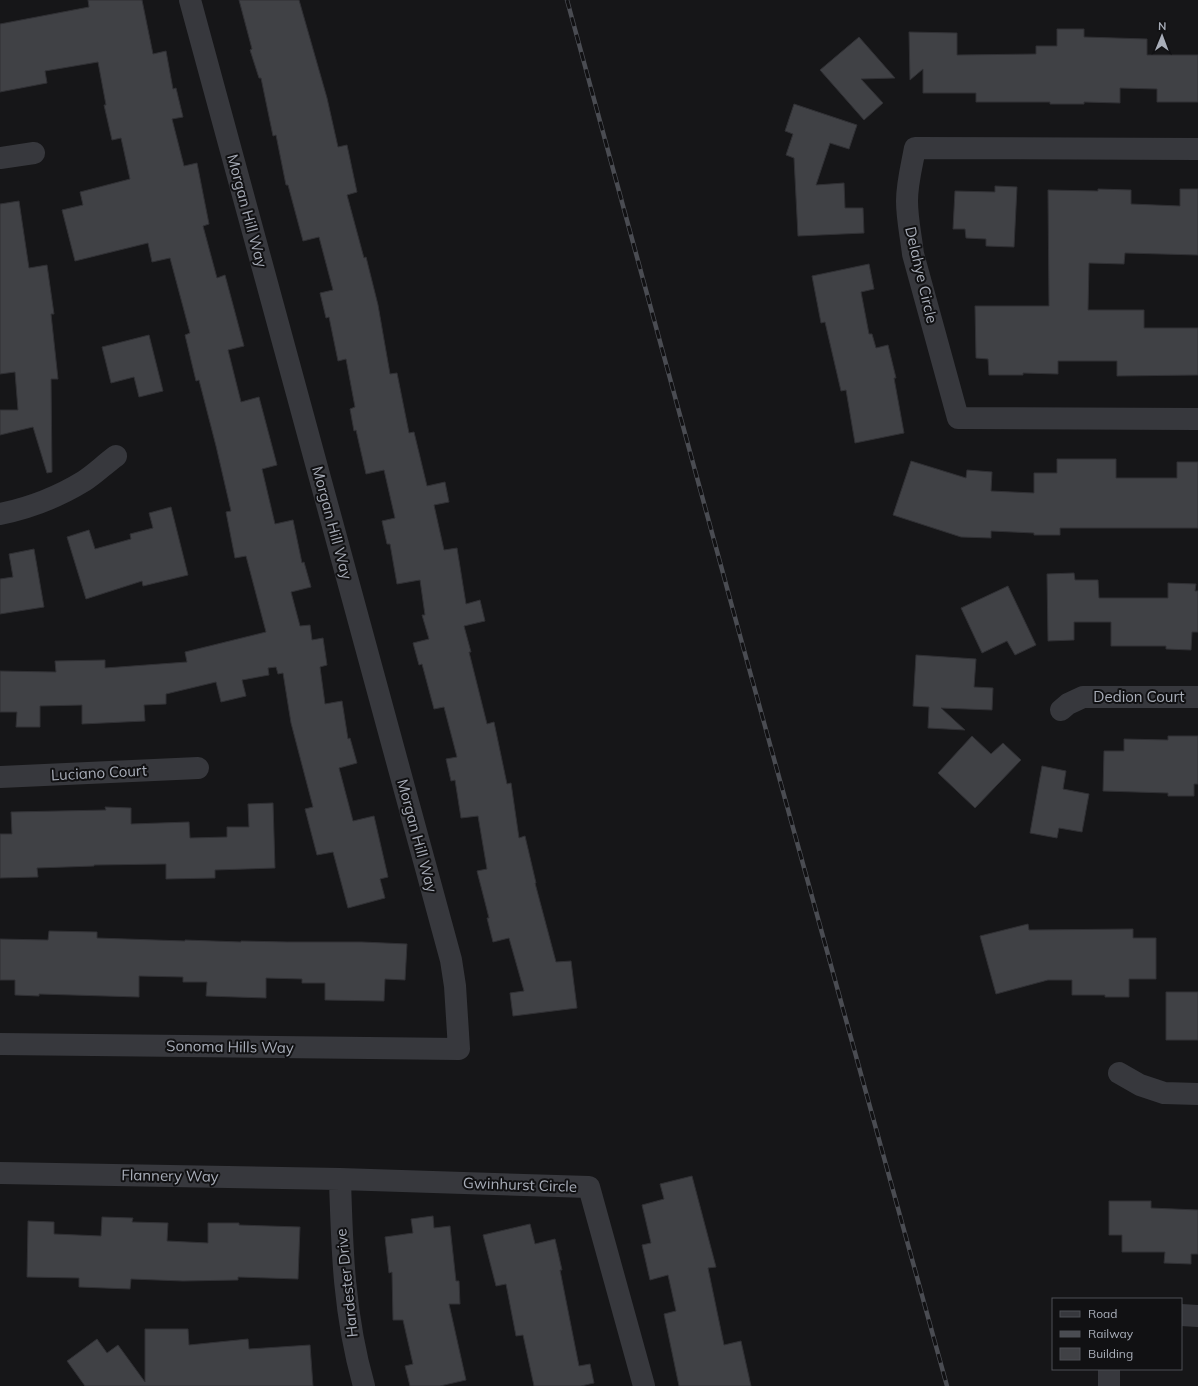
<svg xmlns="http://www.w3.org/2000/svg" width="1198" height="1386" viewBox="0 0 1198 1386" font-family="Mulish,sans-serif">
  <rect width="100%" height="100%" fill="#161618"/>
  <path fill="#404145" stroke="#303034" d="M 88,0 L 142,0 L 153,54 L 166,51 L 173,89 L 176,88 L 183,117 L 172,119 L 184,166 L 197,163 L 209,224 L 203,226 L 217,278 L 225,275 L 244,346 L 228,350 L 241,402 L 259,397 L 277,465 L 262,469 L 275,524 L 293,520 L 302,563 L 304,562 L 311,587 L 291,592 L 300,626 L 310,625 L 312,640 L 323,638 L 327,665 L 320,667 L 325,704 L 342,701 L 348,739 L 350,738 L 357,763 L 339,768 L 353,821 L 374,816 L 388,877 L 380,879 L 385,898 L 348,908 L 333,852 L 317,855 L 305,809 L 313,807 L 291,723 L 283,673 L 278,674 L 276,667 L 268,668 L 269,675 L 242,680 L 246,696 L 221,702 L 216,682 L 166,694 L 166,704 L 144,705 L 145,721 L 82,724 L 82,705 L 40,706 L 40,727 L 16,727 L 17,712 L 0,712 L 0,671 L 56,672 L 55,661 L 105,660 L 105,668 L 187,662 L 185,652 L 266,632 L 246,556 L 235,558 L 226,512 L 231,511 L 216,446 L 199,380 L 196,381 L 185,335 L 190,333 L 170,258 L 152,262 L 148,243 L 75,261 L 62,210 L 83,205 L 80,192 L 130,179 L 121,138 L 112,140 L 104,105 L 106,105 L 98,62 L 45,71 L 47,83 L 0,92 L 0,24 L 89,7 Z
    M 239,0 L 299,0 L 327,98 L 338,147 L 347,145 L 357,192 L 347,195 L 364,258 L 366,257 L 378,305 L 390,374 L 397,373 L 409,433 L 414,432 L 427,486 L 445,482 L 449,502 L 434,505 L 444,550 L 457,548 L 466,604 L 480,600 L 485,621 L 464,626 L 471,652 L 469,652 L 487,724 L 494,722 L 507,784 L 511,783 L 519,838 L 525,836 L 536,883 L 535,883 L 556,962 L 571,961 L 577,1008 L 513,1016 L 510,993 L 524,991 L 509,938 L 493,942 L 487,918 L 489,918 L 477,871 L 487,869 L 478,816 L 461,818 L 455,780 L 451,781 L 446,759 L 457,757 L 444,707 L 434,709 L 422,664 L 419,665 L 413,643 L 429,639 L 422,615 L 425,615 L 420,580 L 397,584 L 390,544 L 387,544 L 382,521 L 395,518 L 384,470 L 366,474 L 356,430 L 354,431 L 350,409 L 355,407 L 346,359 L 338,361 L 329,317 L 326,318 L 320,293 L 333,290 L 319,237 L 303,241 L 288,185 L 286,185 L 276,135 L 273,136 L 261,78 L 259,78 L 250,50 L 252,49 Z
    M 1057,29 L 1084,29 L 1084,37 L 1147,39 L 1147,55 L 1198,55 L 1198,102 L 1157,102 L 1157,89 L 1120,88 L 1120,103 L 1084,102 L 1084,104 L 1050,104 L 1050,102 L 976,102 L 976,93 L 923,93 L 923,69 L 910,80 L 909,32 L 957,33 L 957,55 L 1036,54 L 1036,46 L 1057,46 Z
    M 859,37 L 895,78 L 861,79 L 883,103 L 864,120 L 820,70 Z
    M 794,104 L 857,125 L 849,149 L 830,143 L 816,185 L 844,183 L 845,208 L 863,208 L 864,233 L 798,236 L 794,158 L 786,155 L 793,134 L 785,131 Z
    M 995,186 L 1017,187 L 1014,247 L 986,246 L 986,239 L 966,238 L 965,229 L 953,229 L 955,191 L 995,192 Z
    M 1098,189 L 1131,190 L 1131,204 L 1180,206 L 1180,189 L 1198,189 L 1198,255 L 1125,253 L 1124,264 L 1089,263 L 1088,310 L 1144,310 L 1144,328 L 1198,328 L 1198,375 L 1117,376 L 1117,361 L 1058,361 L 1058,374 L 1023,373 L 1023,375 L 989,375 L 988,359 L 976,358 L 975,306 L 1049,306 L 1048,190 L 1098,191 Z
    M 19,201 L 29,268 L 47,265 L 54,314 L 51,314 L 58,379 L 51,379 L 52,472 L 47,473 L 33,427 L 0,435 L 0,410 L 18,410 L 15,372 L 0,374 L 0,204 Z
    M 869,264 L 874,289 L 861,292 L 869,334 L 872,334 L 876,348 L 888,345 L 896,378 L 894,378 L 904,433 L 855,443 L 846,390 L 841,391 L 825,322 L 821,323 L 812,276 Z
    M 149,335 L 163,391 L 139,397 L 134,377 L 111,383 L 102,347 Z
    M 1057,459 L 1116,459 L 1116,478 L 1177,478 L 1177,462 L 1198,462 L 1198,528 L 1060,528 L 1060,535 L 1034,535 L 1034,533 L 991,531 L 991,538 L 961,537 L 893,515 L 911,461 L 966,478 L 967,470 L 992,472 L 991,491 L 1034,493 L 1034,473 L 1057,473 Z
    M 171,507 L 188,575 L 143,586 L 142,581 L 86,599 L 67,537 L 89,530 L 95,549 L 131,539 L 130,534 L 153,528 L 149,513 Z
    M 34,549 L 44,607 L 0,614 L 0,579 L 13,577 L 9,554 Z
    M 1074,573 L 1075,580 L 1098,580 L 1099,598 L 1168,598 L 1168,583 L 1196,584 L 1195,591 L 1198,591 L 1198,632 L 1192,632 L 1191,650 L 1166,649 L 1166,646 L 1111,646 L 1111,622 L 1074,622 L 1074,640 L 1048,641 L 1047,574 Z
    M 1008,586 L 1036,645 L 1015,655 L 1007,641 L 982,653 L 961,608 Z
    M 916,655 L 976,659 L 974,687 L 993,688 L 992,710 L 941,708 L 965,730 L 928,728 L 929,707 L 913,706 Z
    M 972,736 L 991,754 L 1003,743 L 1021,760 L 975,808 L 938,773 Z
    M 1168,736 L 1198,736 L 1198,784 L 1194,784 L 1194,796 L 1168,796 L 1168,793 L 1103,791 L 1104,751 L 1124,751 L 1124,739 L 1168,740 Z
    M 1042,766 L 1066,771 L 1063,789 L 1089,794 L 1082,832 L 1059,828 L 1057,838 L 1030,833 Z
    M 273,803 L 275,868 L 215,870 L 215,878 L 166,879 L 166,864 L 94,865 L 94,866 L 37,868 L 38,877 L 0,878 L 0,834 L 12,834 L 11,812 L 106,810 L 105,807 L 131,808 L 131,824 L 189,822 L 190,838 L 227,837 L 227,827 L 249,827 L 248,804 Z
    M 1028,924 L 1029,930 L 1133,929 L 1133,938 L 1156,938 L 1156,979 L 1129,979 L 1129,997 L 1105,997 L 1105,995 L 1072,995 L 1072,980 L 1048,980 L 996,994 L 980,936 Z
    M 49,931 L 97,932 L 97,938 L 185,941 L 185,940 L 241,942 L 241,941 L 288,942 L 362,942 L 407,944 L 405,980 L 385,979 L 384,1001 L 325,1000 L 325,983 L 302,983 L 302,979 L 266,978 L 266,998 L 206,996 L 207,982 L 183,982 L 183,977 L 139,976 L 139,997 L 39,994 L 39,996 L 15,995 L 15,980 L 0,980 L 0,939 L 48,940 Z
    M 1166,992 L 1198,992 L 1198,1040 L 1166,1040 Z
    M 692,1176 L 716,1267 L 708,1268 L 724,1345 L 741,1341 L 751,1386 L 679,1386 L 664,1314 L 676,1311 L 668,1275 L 650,1280 L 642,1245 L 651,1243 L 642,1205 L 664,1199 L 660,1184 Z
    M 1109,1201 L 1151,1201 L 1151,1208 L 1198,1210 L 1198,1254 L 1191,1254 L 1191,1264 L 1164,1263 L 1165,1252 L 1122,1252 L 1122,1235 L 1109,1235 Z
    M 433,1216 L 434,1228 L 450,1226 L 456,1281 L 459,1281 L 460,1304 L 449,1304 L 466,1380 L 440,1386 L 410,1386 L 405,1366 L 413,1364 L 403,1320 L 393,1320 L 392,1272 L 389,1273 L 385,1237 L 413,1233 L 411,1219 Z
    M 102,1217 L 133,1218 L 132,1222 L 168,1223 L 167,1241 L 208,1243 L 208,1223 L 239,1223 L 239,1225 L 300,1227 L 298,1279 L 238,1277 L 238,1280 L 183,1281 L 131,1279 L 130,1289 L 79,1287 L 79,1278 L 27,1277 L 28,1221 L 54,1222 L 54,1234 L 101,1236 Z
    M 530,1224 L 535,1244 L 555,1239 L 562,1270 L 560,1270 L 579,1366 L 590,1364 L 594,1383 L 581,1386 L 534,1386 L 523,1335 L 516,1336 L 506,1284 L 496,1286 L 483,1235 Z
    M 145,1329 L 188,1329 L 189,1345 L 248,1339 L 249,1349 L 310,1345 L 313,1386 L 85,1386 L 67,1361 L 97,1339 L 107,1353 L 118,1345 L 145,1382 Z"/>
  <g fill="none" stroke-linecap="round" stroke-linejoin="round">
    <path stroke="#37383d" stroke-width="22" d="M 1198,149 L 915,148 C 912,165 907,183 907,201 C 907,219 911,236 913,254 L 958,418 L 1198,419
      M 0,158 L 34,153
      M 0,514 C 29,508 58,497 84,481 C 95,474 105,464 116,456
      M 1061,710 L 1068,704 L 1083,697 L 1198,697
      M 0,777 L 198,768
      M 0,1044 L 459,1049 L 455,986 L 451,960 L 190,0
      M 1119,1073 L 1140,1085 L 1164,1093 L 1198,1094
      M 0,1173 L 340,1179 L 589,1187 L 644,1386
      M 340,1179 C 342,1251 344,1316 364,1386
      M 1181,1315 L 1198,1316
      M 1109,1386 L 1109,1369"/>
    <g stroke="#4a4c52" stroke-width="4.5">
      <path id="rail" d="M 567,0 L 739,632 L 947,1386"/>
    </g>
    <use href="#rail" stroke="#111113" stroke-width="3" stroke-dasharray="9" stroke-linecap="butt"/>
  </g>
  <g text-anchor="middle" stroke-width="4" stroke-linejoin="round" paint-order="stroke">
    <g font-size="15" fill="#a8adb8" stroke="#111113">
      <text transform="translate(247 211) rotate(75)" y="5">Morgan Hill Way</text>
      <text transform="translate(921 275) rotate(77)" y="5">Delahye Circle</text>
      <text transform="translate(332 523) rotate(75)" y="5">Morgan Hill Way</text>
      <text x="1139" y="702">Dedion Court</text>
      <text transform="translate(99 773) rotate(-3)" y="5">Luciano Court</text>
      <text transform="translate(417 836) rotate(75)" y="5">Morgan Hill Way</text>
      <text transform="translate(230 1047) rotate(1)" y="5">Sonoma Hills Way</text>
      <text transform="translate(170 1176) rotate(1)" y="5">Flannery Way</text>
      <text transform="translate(520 1185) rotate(2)" y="5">Gwinhurst Circle</text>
      <text transform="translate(347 1283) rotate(-96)" y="5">Hardester Drive</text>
    </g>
  </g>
  <rect x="1052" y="1298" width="130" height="72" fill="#111113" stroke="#4d4f55"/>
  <rect x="1060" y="1311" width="20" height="6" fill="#37383d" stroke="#4d4f55"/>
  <text x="1088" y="1318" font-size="12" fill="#a8adb8">Road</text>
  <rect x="1060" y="1331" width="20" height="6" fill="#4a4c52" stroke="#4d4f55"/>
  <text x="1088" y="1338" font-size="12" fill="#a8adb8">Railway</text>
  <rect x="1060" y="1348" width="20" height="12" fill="#404145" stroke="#4d4f55"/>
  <text x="1088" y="1358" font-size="12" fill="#a8adb8">Building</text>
  <g transform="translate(1162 36) rotate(1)" stroke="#111113" stroke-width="3" paint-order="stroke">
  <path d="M0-3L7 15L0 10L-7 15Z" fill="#a8adb8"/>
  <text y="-6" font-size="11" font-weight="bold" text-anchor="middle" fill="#a8adb8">N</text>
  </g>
</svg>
